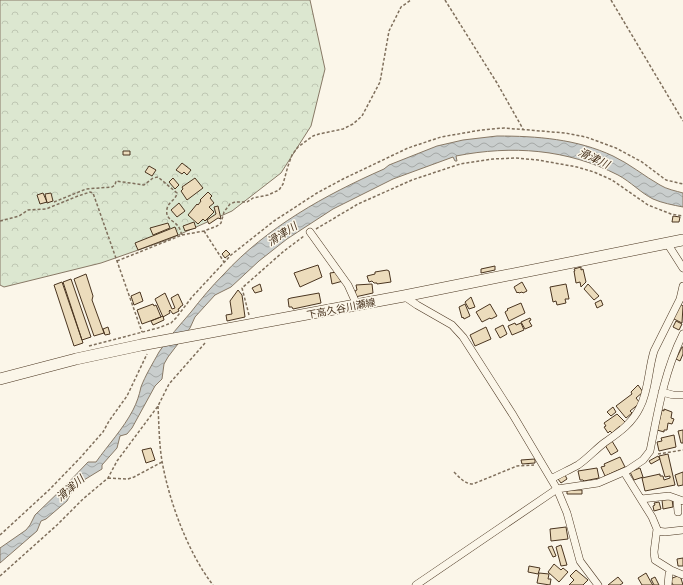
<svg xmlns="http://www.w3.org/2000/svg" width="683" height="585" viewBox="0 0 683 585" font-family="Raleway,'Noto Sans JP',sans-serif">
  <defs>
    <pattern id="forest-crowns" width="20" height="18" patternUnits="userSpaceOnUse"><rect width="20" height="18" fill="#dce7d0"/><path d="M2 6a3 3 0 1 1 6 0M12 15a3 3 0 1 1 6 0" fill="none" stroke="#bec7b2"/></pattern>
    <pattern id="water-waves" width="16" height="10" patternUnits="userSpaceOnUse"><rect width="16" height="10" fill="#c9cecd"/><path d="M0 5q4-4 8 0t8 0" fill="none" stroke="#a5a8a6"/></pattern>
  </defs>
  <rect width="100%" height="100%" fill="#fbf6e9"/>
  <path fill="url(#forest-crowns)" stroke="#887966" d="M 0,0 L 310,0 L 325,69 L 311,126 L 281,173 L 232,211 L 167,240 L 101,263 L 4,287 L 0,285 Z"/>
  <path fill="url(#water-waves)" stroke="#887966" d="M 497,136 C 537,136 577,139 613,156 C 630,164 644,176 660,185 C 666,189 676,191 683,193 L 683,207 C 673,205 662,203 653,199 C 641,193 631,182 618,175 C 567,149 512,145 456,156 L 457,161 L 455,161 L 453,157 L 393,179 L 333,209 L 287,239 L 259,261 L 231,287 L 215,295 L 195,317 L 190,328 L 168,357 L 164,364 L 162,379 L 155,386 L 132,428 L 127,434 L 120,436 L 117,448 L 102,465 L 102,469 L 84,480 L 74,487 L 67,501 L 46,519 L 41,521 L 37,531 L 0,563 L 0,548 L 26,530 L 30,525 L 35,515 L 65,486 L 88,462 L 96,462 C 108,445 123,429 133,410 C 137,402 139,396 141,387 C 145,376 153,363 159,352 C 168,338 180,325 191,312 C 201,299 212,286 223,275 C 267,227 325,195 384,169 L 389,165 L 437,146 L 463,140 Z"/>
  <path fill="#ecdcbc" stroke="#4a3520" d="M 123,151 L 130,151 L 130,155 L 123,155 Z
    M 182,163 L 191,170 L 187,175 L 184,172 L 182,174 L 176,170 Z
    M 149,166 L 156,170 L 152,176 L 145,172 Z
    M 173,178 L 179,185 L 175,189 L 169,182 Z
    M 195,178 L 203,188 L 187,200 L 181,191 L 183,189 L 182,187 Z
    M 208,192 L 212,196 L 210,198 L 214,203 L 209,207 L 214,212 L 205,221 L 203,219 L 198,224 L 188,215 L 197,204 L 198,205 L 201,201 L 200,200 Z
    M 43,193 L 47,202 L 40,204 L 37,195 Z
    M 51,193 L 53,201 L 47,203 L 45,194 Z
    M 179,203 L 185,211 L 177,217 L 171,210 Z
    M 218,206 L 221,219 L 218,218 L 209,224 L 207,220 L 216,214 L 214,207 Z
    M 673,216 L 680,217 L 679,222 L 672,222 Z
    M 194,222 L 196,228 L 185,231 L 183,226 Z
    M 168,223 L 170,228 L 153,235 L 150,228 Z
    M 175,227 L 178,235 L 138,250 L 135,243 Z
    M 226,250 L 230,254 L 225,258 L 222,254 Z
    M 318,265 L 322,277 L 300,287 L 294,273 Z
    M 495,266 L 495,270 L 481,273 L 481,269 Z
    M 581,267 L 581,270 L 583,269 L 586,282 L 581,287 L 580,282 L 576,283 L 574,271 L 575,271 L 574,269 Z
    M 387,270 L 389,271 L 391,282 L 377,284 L 377,283 L 374,283 L 372,281 L 369,282 L 367,276 L 375,274 L 375,272 Z
    M 337,272 L 343,281 L 332,284 L 330,273 Z
    M 86,274 L 93,296 L 92,300 L 104,333 L 94,336 L 74,279 Z
    M 71,279 L 91,337 L 82,340 L 63,282 Z
    M 62,282 L 83,343 L 74,346 L 54,285 Z
    M 522,282 L 527,291 L 523,293 L 522,292 L 519,293 L 518,292 L 517,293 L 514,287 Z
    M 260,284 L 262,291 L 255,293 L 252,288 Z
    M 372,284 L 373,293 L 355,297 L 355,291 L 357,290 L 356,285 Z
    M 566,284 L 569,299 L 565,299 L 566,303 L 557,305 L 556,301 L 553,302 L 550,287 Z
    M 588,284 L 599,296 L 594,300 L 584,289 Z
    M 238,290 L 242,295 L 245,317 L 227,321 L 226,315 L 232,314 L 230,301 Z
    M 140,292 L 143,301 L 134,305 L 131,296 Z
    M 165,293 L 172,309 L 175,308 L 171,298 L 178,294 L 183,305 L 180,307 L 180,308 L 178,309 L 179,311 L 173,314 L 170,310 L 169,311 L 170,313 L 163,317 L 155,299 Z
    M 319,293 L 321,303 L 293,309 L 292,307 L 289,307 L 288,299 L 291,298 Z
    M 471,297 L 475,307 L 469,309 L 465,302 Z
    M 601,300 L 603,305 L 597,308 L 595,303 Z
    M 521,303 L 525,313 L 509,321 L 505,312 L 508,310 L 507,309 Z
    M 153,304 L 154,306 L 156,305 L 161,317 L 142,324 L 137,310 Z
    M 465,304 L 470,316 L 464,319 L 463,317 L 462,318 L 459,307 Z
    M 490,304 L 497,316 L 491,319 L 490,318 L 482,322 L 476,312 Z
    M 680,304 L 683,306 L 682,323 L 672,318 Z
    M 163,316 L 164,320 L 153,325 L 151,321 Z
    M 530,318 L 531,320 L 529,321 L 532,326 L 525,329 L 521,322 Z
    M 676,321 L 682,324 L 679,330 L 673,327 Z
    M 515,323 L 516,325 L 521,323 L 524,330 L 512,335 L 508,326 Z
    M 503,325 L 507,334 L 500,338 L 495,329 Z
    M 108,327 L 110,334 L 105,335 L 103,329 Z
    M 486,327 L 491,339 L 475,346 L 470,335 Z
    M 682,347 L 683,347 L 683,354 L 680,361 L 676,359 Z
    M 638,385 L 643,392 L 636,398 L 640,403 L 630,411 L 632,413 L 626,418 L 616,406 L 632,394 L 631,392 Z
    M 613,407 L 616,412 L 611,416 L 607,412 Z
    M 664,409 L 672,412 L 671,418 L 674,419 L 672,424 L 668,423 L 667,430 L 664,430 L 664,432 L 657,430 L 662,410 L 664,411 Z
    M 617,414 L 626,423 L 621,427 L 620,426 L 612,433 L 610,431 L 608,433 L 604,427 L 606,426 L 604,423 Z
    M 683,430 L 683,443 L 681,443 L 678,431 Z
    M 674,435 L 676,447 L 659,451 L 657,442 L 662,441 L 661,438 Z
    M 612,441 L 618,451 L 611,455 L 605,445 Z
    M 151,448 L 155,460 L 146,463 L 142,450 Z
    M 668,454 L 675,485 L 645,491 L 642,478 L 660,474 L 660,476 L 663,476 L 664,480 L 670,478 L 670,476 L 665,477 L 659,456 Z
    M 658,456 L 660,459 L 651,464 L 649,461 Z
    M 620,457 L 625,467 L 605,476 L 601,467 L 605,466 L 604,464 Z
    M 535,459 L 535,463 L 522,464 L 521,460 Z
    M 597,468 L 599,478 L 584,481 L 583,480 L 580,480 L 578,471 Z
    M 640,468 L 643,477 L 634,480 L 630,472 Z
    M 683,472 L 683,485 L 678,486 L 675,475 Z
    M 565,475 L 567,479 L 561,483 L 558,479 Z
    M 567,490 L 582,490 L 582,494 L 567,494 Z
    M 672,499 L 673,507 L 663,509 L 662,500 Z
    M 659,502 L 661,509 L 654,511 L 653,506 L 655,505 L 654,503 Z
    M 566,527 L 568,539 L 551,541 L 550,529 Z
    M 561,545 L 567,565 L 561,566 L 556,547 Z
    M 552,546 L 556,556 L 553,557 L 548,547 Z
    M 683,558 L 683,566 L 678,566 L 677,559 Z
    M 554,564 L 561,570 L 563,568 L 568,572 L 559,582 L 548,572 Z
    M 529,566 L 540,568 L 538,574 L 528,572 Z
    M 576,570 L 588,580 L 583,585 L 569,585 L 574,580 L 570,576 Z
    M 539,573 L 549,574 L 548,579 L 551,579 L 550,585 L 537,583 Z
    M 646,573 L 652,584 L 653,585 L 642,585 L 638,578 Z
    M 680,575 L 683,585 L 673,585 L 670,579 Z
    M 618,577 L 623,583 L 620,585 L 608,585 Z
    M 655,577 L 659,585 L 654,585 L 651,579 Z"/>
  <g fill="none" stroke-linecap="round" stroke-linejoin="round">
    <g stroke="#4a3520" stroke-width="8">
      <path id="minor" d="M 310,232 L 348,285 L 357,305
        M 667,243 L 683,268
        M 404,296 L 417,305 L 452,325 L 463,337 L 513,415 L 557,489 L 567,513 L 580,561 L 598,585
        M 662,392 L 673,395 L 683,395
        M 624,472 L 652,517 L 657,529 L 654,552 L 655,560 L 671,570 L 683,575
        M 551,479 C 560,474 569,470 578,465 C 587,459 595,450 604,443 C 618,433 632,424 640,407 C 649,390 648,370 654,351 L 680,299 L 683,286
        M 641,499 L 669,496 L 683,501
        M 677,500 L 678,512
        M 657,531 L 665,532 L 683,530
        M 416,585 L 557,489 L 598,483 L 628,470 L 643,460 L 650,451 C 658,411 664,372 683,334
        M 668,585 L 669,574 L 671,570"/>
    </g>
    <g stroke="#4a3520" stroke-width="12">
      <path id="secondary" d="M 0,379 L 76,359 L 141,345 L 404,296 L 683,240"/>
    </g>
    <path stroke="#7f6f5c" stroke-width="1.5" stroke-dasharray="3 2" stroke-linecap="butt" d="M 445,0 L 497,83 L 523,129
      M 611,0 L 683,121
      M 54,202 L 86,189 L 112,187 L 115,185 L 116,181 L 144,185 L 153,178 L 158,177 L 177,193 C 176,200 168,202 167,209 C 165,219 173,220 178,226 C 180,228 181,233 182,235
      M 0,221 L 19,216 L 28,210 L 46,209 L 78,196 L 90,192 L 93,193 L 142,332
      M 316,229 L 358,204 L 412,180 L 460,164 L 493,159 L 516,158 L 538,160 L 577,167 L 594,172 L 612,180 L 648,205 L 671,214 L 683,216
      M 204,231 L 224,262
      M 117,261 L 182,235 L 204,231 L 217,226 L 221,223 L 224,212 L 230,204 L 235,202 L 247,202 L 253,198 L 268,195 L 279,190 L 283,184 L 288,166 L 292,155 L 298,147 L 313,136 L 319,134 L 343,129 L 353,124 L 362,116 L 380,82 L 389,31 L 401,7 L 411,0
      M 249,315 L 242,288 L 284,251 L 304,236
      M 89,346 L 158,328 L 171,323 L 176,318 L 192,297 L 231,255 L 274,221 L 317,193 L 343,179 L 408,148 L 441,137 L 481,130 L 504,128 L 565,133 L 586,137 L 616,148 L 642,162 L 666,180 L 683,184
      M 158,406 C 159,425 159,443 162,461 C 169,501 188,553 213,585
      M 658,454 L 683,450
      M 454,472 C 460,478 465,484 473,484 L 517,466 L 534,465
      M 108,478 L 128,479 L 134,477 L 162,462
      M 0,535 L 49,490 L 81,457 L 103,432 L 109,421 L 127,396 L 147,354
      M 0,576 L 57,525 L 83,499 L 108,478 L 117,461 L 158,406 L 169,384 L 205,343"/>
    <use href="#minor" stroke="#fbf6e9" stroke-width="7"/>
    <use href="#secondary" stroke="#fbf6e9" stroke-width="11"/>
  </g>
  <g text-anchor="middle" stroke-width="3" stroke-linejoin="round" paint-order="stroke">
    <g font-size="10" fill="#4a3520" stroke="#fbf6e9">
      <text transform="translate(341 308) rotate(-11)" y="4">下高久谷川瀬線</text>
    </g>
    <g font-size="11" font-style="italic" fill="#4a3520" stroke="#fbf6e9">
      <text transform="translate(594 158) rotate(25)" y="4">滑津川</text>
      <text transform="translate(282 234) rotate(-33)" y="4">滑津川</text>
      <text transform="translate(70 488) rotate(-41)" y="4">滑津川</text>
    </g>
  </g>
</svg>
